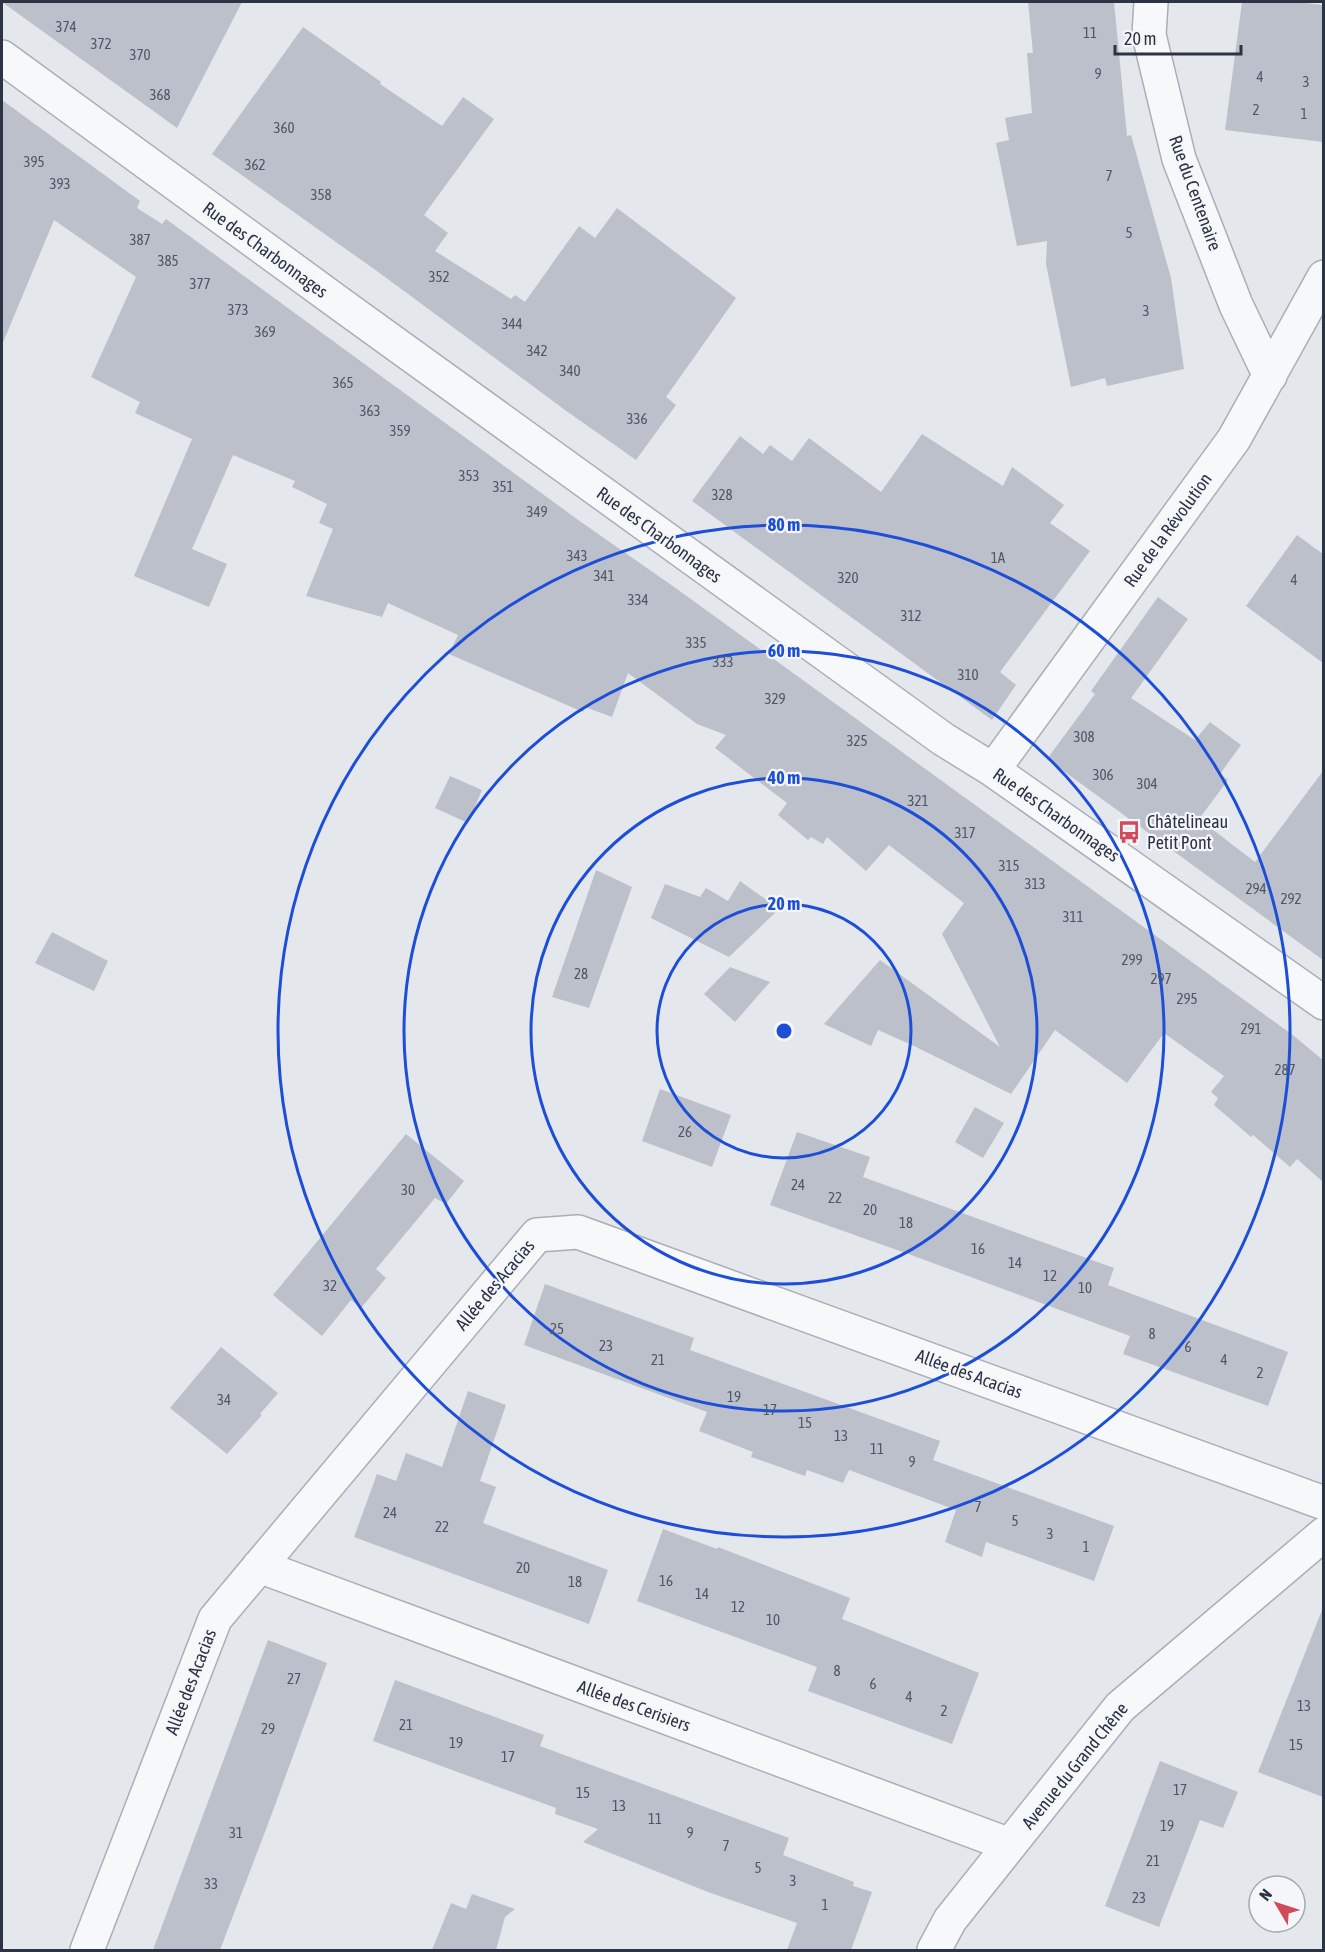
<svg xmlns="http://www.w3.org/2000/svg" width="1325" height="1952" viewBox="0 0 1325 1952" font-family="'Asap Condensed',sans-serif">
  <rect width="100%" height="100%" fill="#e4e7ec"/>
  <path fill="#bbc0ca" d="M 2,2 L 242,2 L 177,128 Z
    M 1028,2 L 1114,2 L 1127,136 L 1131,135 L 1171,278 L 1184,369 L 1107,386 L 1105,378 L 1071,387 L 1046,264 L 1047,241 L 1017,246 L 996,143 L 1009,140 L 1005,118 L 1032,113 L 1027,53 L 1033,53 Z
    M 1242,2 L 1296,2 L 1323,5 L 1323,142 L 1225,130 Z
    M 303,27 L 381,82 L 380,84 L 442,126 L 463,97 L 494,119 L 424,215 L 448,233 L 435,251 L 511,299 L 515,295 L 525,302 L 579,226 L 595,238 L 617,208 L 736,298 L 666,397 L 676,405 L 636,460 L 565,410 L 381,274 L 212,154 Z
    M 2,100 L 140,201 L 137,208 L 162,224 L 166,219 L 581,522 L 677,589 L 1294,1036 L 1323,1060 L 1323,1182 L 1297,1159 L 1290,1167 L 1253,1135 L 1251,1137 L 1214,1105 L 1218,1098 L 1211,1092 L 1224,1076 L 1164,1033 L 1127,1083 L 1055,1030 L 1011,1094 L 914,1046 L 878,1030 L 871,1046 L 824,1024 L 880,960 L 1000,1047 L 942,934 L 964,903 L 889,845 L 866,871 L 827,837 L 823,844 L 811,837 L 808,840 L 778,815 L 787,803 L 715,748 L 726,735 L 697,724 L 628,673 L 612,717 L 585,707 L 583,712 L 449,654 L 458,635 L 388,603 L 382,617 L 306,596 L 333,529 L 319,523 L 327,504 L 292,487 L 295,481 L 233,455 L 192,549 L 227,564 L 209,607 L 134,576 L 192,439 L 135,413 L 140,402 L 91,377 L 136,277 L 54,220 L 2,345 Z
    M 922,434 L 1003,486 L 1012,467 L 1064,505 L 1050,523 L 1090,551 L 1000,672 L 1016,685 L 992,720 L 692,501 L 740,436 L 763,454 L 770,445 L 792,461 L 809,438 L 881,492 Z
    M 1297,535 L 1323,554 L 1323,663 L 1246,606 Z
    M 1158,597 L 1188,619 L 1131,698 L 1195,740 L 1210,722 L 1241,745 L 1220,774 L 1228,780 L 1199,819 L 1255,862 L 1323,771 L 1323,960 L 1047,759 L 1095,694 L 1091,691 Z
    M 450,776 L 482,790 L 468,823 L 435,808 Z
    M 596,870 L 632,887 L 589,1008 L 552,997 Z
    M 740,881 L 779,909 L 729,957 L 651,918 L 665,884 L 700,897 L 706,888 L 728,901 Z
    M 52,932 L 108,961 L 94,991 L 35,963 Z
    M 730,967 L 770,982 L 735,1022 L 704,994 Z
    M 660,1089 L 731,1115 L 712,1167 L 642,1141 Z
    M 975,1107 L 1004,1123 L 983,1158 L 955,1142 Z
    M 797,1132 L 870,1157 L 863,1177 L 1114,1268 L 1108,1285 L 1288,1352 L 1268,1406 L 1123,1354 L 1130,1336 L 914,1256 L 770,1205 Z
    M 406,1134 L 464,1181 L 446,1204 L 435,1198 L 376,1269 L 386,1278 L 361,1308 L 351,1300 L 322,1336 L 273,1295 Z
    M 545,1284 L 694,1338 L 690,1350 L 940,1441 L 933,1460 L 1114,1526 L 1094,1581 L 986,1542 L 982,1557 L 945,1542 L 956,1510 L 849,1470 L 843,1483 L 807,1470 L 805,1476 L 751,1457 L 753,1452 L 699,1431 L 707,1412 L 524,1345 Z
    M 221,1347 L 278,1393 L 260,1414 L 262,1415 L 227,1454 L 170,1408 Z
    M 468,1391 L 506,1405 L 480,1481 L 496,1487 L 483,1523 L 608,1570 L 589,1624 L 354,1537 L 377,1474 L 396,1481 L 406,1453 L 442,1467 Z
    M 663,1529 L 717,1549 L 718,1547 L 850,1598 L 842,1619 L 979,1673 L 952,1744 L 808,1691 L 817,1667 L 637,1601 Z
    M 1322,1610 L 1323,1611 L 1323,1797 L 1258,1772 Z
    M 268,1640 L 327,1663 L 271,1816 L 220,1950 L 153,1950 Z
    M 395,1680 L 544,1735 L 540,1746 L 789,1838 L 783,1855 L 854,1882 L 853,1886 L 872,1892 L 851,1950 L 787,1950 L 797,1923 L 708,1892 L 583,1842 L 598,1829 L 555,1814 L 556,1808 L 373,1741 Z
    M 1160,1761 L 1238,1792 L 1223,1828 L 1200,1820 L 1159,1927 L 1105,1906 Z
    M 472,1894 L 515,1909 L 505,1917 L 496,1950 L 432,1950 L 451,1903 L 466,1909 Z"/>
  <g fill="none" stroke-linecap="round" stroke-linejoin="round">
    <g stroke="#a9aeb7" stroke-width="36">
      <path id="minor" d="M 1151,2 L 1149,35 L 1179,159 L 1236,305 L 1270,376
        M 2,57 L 343,306 L 943,739 L 993,770 L 1324,1003
        M 993,770 L 1234,439 L 1324,277
        M 259,1566 L 1010,1845
        M 87,1950 L 215,1619 L 537,1235 L 578,1232 L 1324,1503
        M 934,1950 L 950,1920 L 1120,1707 L 1324,1534"/>
    </g>
    <use href="#minor" stroke="#f7f8fa" stroke-width="33"/>
  </g>
  <g fill="none" stroke="#1d4ed8" stroke-width="3">
    <circle cx="784" cy="1031" r="127"/>
    <circle cx="784" cy="1031" r="253"/>
    <circle cx="784" cy="1031" r="380"/>
    <circle cx="784" cy="1031" r="506"/>
  </g>
  <defs>
    <g id="bus-bare" transform="scale(1.8)"><path d="M-5-6H5V4H4V6H2V4H-2V6H-4V4H-5ZM-3.5-4V0h7V-4ZM-3.5 1.2v1.5H-2V1.2ZM2 1.2v1.5H3.5V1.2Z" fill="#d1495b" stroke="#f4f6f9" stroke-width="2.5" paint-order="stroke"/></g>
  </defs>
  <g fill-rule="evenodd">
    <use href="#bus-bare" x="1129" y="832"/>
  </g>
  <g text-anchor="middle" stroke-width="4.5" stroke-linejoin="round" paint-order="stroke">
    <g font-size="15" fill="#4f5766">
      <text x="66" y="32">374</text>
      <text x="1090" y="38">11</text>
      <text x="101" y="49">372</text>
      <text x="140" y="60">370</text>
      <text x="1098" y="79">9</text>
      <text x="1260" y="82">4</text>
      <text x="1306" y="87">3</text>
      <text x="160" y="100">368</text>
      <text x="1256" y="115">2</text>
      <text x="1304" y="119">1</text>
      <text x="284" y="133">360</text>
      <text x="34" y="167">395</text>
      <text x="255" y="170">362</text>
      <text x="1109" y="181">7</text>
      <text x="60" y="189">393</text>
      <text x="321" y="200">358</text>
      <text x="1129" y="238">5</text>
      <text x="140" y="245">387</text>
      <text x="168" y="266">385</text>
      <text x="439" y="282">352</text>
      <text x="200" y="289">377</text>
      <text x="238" y="315">373</text>
      <text x="1146" y="316">3</text>
      <text x="512" y="329">344</text>
      <text x="265" y="337">369</text>
      <text x="537" y="356">342</text>
      <text x="570" y="376">340</text>
      <text x="343" y="388">365</text>
      <text x="370" y="416">363</text>
      <text x="637" y="424">336</text>
      <text x="400" y="436">359</text>
      <text x="469" y="481">353</text>
      <text x="503" y="492">351</text>
      <text x="722" y="500">328</text>
      <text x="537" y="517">349</text>
      <text x="577" y="561">343</text>
      <text x="998" y="563">1A</text>
      <text x="604" y="581">341</text>
      <text x="848" y="583">320</text>
      <text x="1294" y="585">4</text>
      <text x="638" y="605">334</text>
      <text x="911" y="621">312</text>
      <text x="696" y="648">335</text>
      <text x="723" y="667">333</text>
      <text x="968" y="680">310</text>
      <text x="775" y="704">329</text>
      <text x="1084" y="742">308</text>
      <text x="857" y="746">325</text>
      <text x="1103" y="780">306</text>
      <text x="1147" y="789">304</text>
      <text x="918" y="806">321</text>
      <text x="965" y="838">317</text>
      <text x="1009" y="871">315</text>
      <text x="1035" y="889">313</text>
      <text x="1256" y="894">294</text>
      <text x="1291" y="904">292</text>
      <text x="1073" y="922">311</text>
      <text x="1132" y="965">299</text>
      <text x="581" y="979">28</text>
      <text x="1161" y="984">297</text>
      <text x="1187" y="1004">295</text>
      <text x="1251" y="1034">291</text>
      <text x="1285" y="1075">287</text>
      <text x="685" y="1137">26</text>
      <text x="798" y="1190">24</text>
      <text x="408" y="1195">30</text>
      <text x="835" y="1203">22</text>
      <text x="870" y="1215">20</text>
      <text x="906" y="1228">18</text>
      <text x="978" y="1254">16</text>
      <text x="1015" y="1268">14</text>
      <text x="1050" y="1281">12</text>
      <text x="330" y="1291">32</text>
      <text x="1085" y="1293">10</text>
      <text x="557" y="1334">25</text>
      <text x="1152" y="1339">8</text>
      <text x="606" y="1351">23</text>
      <text x="1188" y="1352">6</text>
      <text x="658" y="1365">21</text>
      <text x="1224" y="1365">4</text>
      <text x="1260" y="1378">2</text>
      <text x="734" y="1402">19</text>
      <text x="224" y="1405">34</text>
      <text x="770" y="1415">17</text>
      <text x="805" y="1428">15</text>
      <text x="841" y="1441">13</text>
      <text x="877" y="1454">11</text>
      <text x="912" y="1467">9</text>
      <text x="978" y="1512">7</text>
      <text x="390" y="1518">24</text>
      <text x="1015" y="1526">5</text>
      <text x="442" y="1532">22</text>
      <text x="1050" y="1539">3</text>
      <text x="1086" y="1552">1</text>
      <text x="523" y="1573">20</text>
      <text x="666" y="1586">16</text>
      <text x="575" y="1587">18</text>
      <text x="702" y="1599">14</text>
      <text x="738" y="1612">12</text>
      <text x="773" y="1625">10</text>
      <text x="837" y="1676">8</text>
      <text x="294" y="1684">27</text>
      <text x="873" y="1689">6</text>
      <text x="909" y="1702">4</text>
      <text x="1304" y="1711">13</text>
      <text x="944" y="1716">2</text>
      <text x="406" y="1730">21</text>
      <text x="268" y="1734">29</text>
      <text x="456" y="1748">19</text>
      <text x="1296" y="1750">15</text>
      <text x="508" y="1762">17</text>
      <text x="1180" y="1795">17</text>
      <text x="583" y="1798">15</text>
      <text x="619" y="1811">13</text>
      <text x="655" y="1824">11</text>
      <text x="1167" y="1831">19</text>
      <text x="236" y="1838">31</text>
      <text x="690" y="1838">9</text>
      <text x="726" y="1851">7</text>
      <text x="1153" y="1866">21</text>
      <text x="758" y="1873">5</text>
      <text x="793" y="1886">3</text>
      <text x="211" y="1889">33</text>
      <text x="1139" y="1903">23</text>
      <text x="825" y="1910">1</text>
    </g>
    <g font-size="18" fill="#2b3445" stroke="#f4f6f9">
      <text transform="translate(1195 193) rotate(70)" y="6">Rue du Centenaire</text>
      <text transform="translate(265 250) rotate(36)" y="6">Rue des Charbonnages</text>
      <text transform="translate(1168 530) rotate(-54)" y="6">Rue de la Révolution</text>
      <text transform="translate(659 535) rotate(36)" y="6">Rue des Charbonnages</text>
      <text transform="translate(1056 815) rotate(35)" y="6">Rue des Charbonnages</text>
      <text transform="translate(495 1285) rotate(-50)" y="6">Allée des Acacias</text>
      <text transform="translate(969 1374) rotate(20)" y="6">Allée des Acacias</text>
      <text transform="translate(191 1682) rotate(-69)" y="6">Allée des Acacias</text>
      <text transform="translate(634 1706) rotate(20)" y="6">Allée des Cerisiers</text>
      <text transform="translate(1075 1766) rotate(-51)" y="6">Avenue du Grand Chêne</text>
    </g>
    <g font-size="18" fill="#2b3445" stroke="#f4f6f9" text-anchor="start">
      <text x="1147" y="828">Châtelineau<tspan x="1147" dy="21">Petit Pont</tspan></text>
    </g>
  </g>
  <circle cx="784" cy="1031" r="9" fill="#1d4ed8" stroke="#f4f6f9" stroke-width="3"/>
  <g font-size="18" text-anchor="middle" font-weight="bold" fill="#1d4ed8" stroke="#f4f6f9" stroke-width="4.5" stroke-linejoin="round" paint-order="stroke">
    <text x="784" y="531">80 m</text>
    <text x="784" y="657">60 m</text>
    <text x="784" y="784">40 m</text>
    <text x="784" y="910">20 m</text>
  </g>
  <rect width="1325" height="1952" fill="none" stroke="#2b3445" stroke-width="6"/>
  <g transform="translate(1277 1904) rotate(309)"><circle r="28" fill="#f4f6f9" stroke="#a4a8b1" stroke-width="1.5"/>
  <path d="M0-4.5L10 22L0 15L-10 22Z" fill="#d1495b"/>
  <text y="-9" font-size="16" font-weight="bold" text-anchor="middle" fill="#2b3445">N</text>
  </g>
  <path d="M1115 45v9h126v-9" fill="none" stroke="#2b3445" stroke-width="3"/>
  <text x="1124" y="45" font-size="18" fill="#2b3445" stroke="#f4f6f9" stroke-width="4.5" paint-order="stroke">20 m</text>
</svg>
